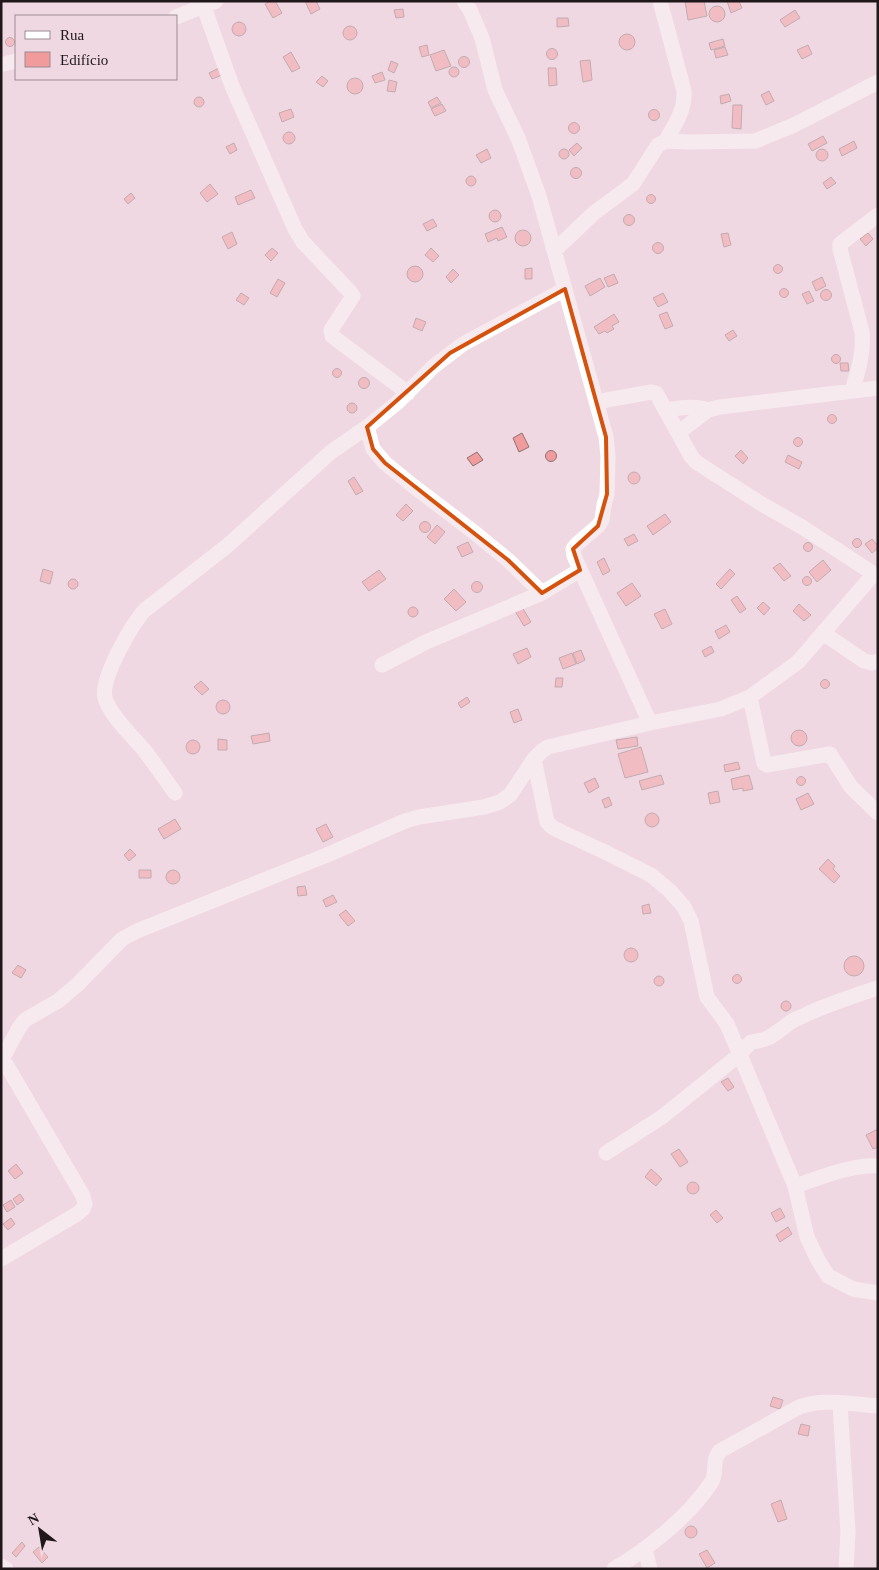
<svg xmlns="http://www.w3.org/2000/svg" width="879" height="1570" viewBox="0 0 879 1570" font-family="'Times New Roman',serif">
  <rect width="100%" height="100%" fill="#f0d8e2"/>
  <path fill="#f29b9d" stroke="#8a7272" d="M 270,1 L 275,1 L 282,13 L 273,18 L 265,4 Z
    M 305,1 L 316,1 L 320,9 L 311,14 Z
    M 685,1 L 704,1 L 707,16 L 688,20 Z
    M 727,1 L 739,1 L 742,8 L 731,13 Z
    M709 14a8 8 0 1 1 16 0a8 8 0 1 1-16 0Z
    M 403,9 L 404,17 L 396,18 L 394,10 Z
    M 795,10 L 800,18 L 785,27 L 780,20 Z
    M 557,18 L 568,18 L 569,26 L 557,27 Z
    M232 29a7 7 0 1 1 14 0a7 7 0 1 1-14 0Z
    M343 33a7 7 0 1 1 14 0a7 7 0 1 1-14 0Z
    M619 42a8 8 0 1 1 16 0a8 8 0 1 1-16 0Z
    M5.5 42a4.5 4.5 0 1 1 9 0a4.5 4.5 0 1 1-9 0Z
    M 723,39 L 725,46 L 711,50 L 709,43 Z
    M 427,45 L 429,55 L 422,57 L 419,47 Z
    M 808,45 L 812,54 L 802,59 L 797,50 Z
    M 725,47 L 728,55 L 716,58 L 714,50 Z
    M546.5 54a5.5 5.5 0 1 1 11 0a5.5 5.5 0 1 1-11 0Z
    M 444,50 L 451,66 L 436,71 L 430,55 Z
    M 291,52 L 300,68 L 292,72 L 283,57 Z
    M458.5 62a5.5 5.5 0 1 1 11 0a5.5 5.5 0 1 1-11 0Z
    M 590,60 L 592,80 L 583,82 L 580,61 Z
    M 391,61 L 398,64 L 394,73 L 388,70 Z
    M449 72a5 5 0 1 1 10 0a5 5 0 1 1-10 0Z
    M 219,68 L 222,75 L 212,79 L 209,73 Z
    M 548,68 L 556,68 L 557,85 L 549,86 Z
    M 382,72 L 385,80 L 375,83 L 372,76 Z
    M 322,76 L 328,81 L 323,87 L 316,82 Z
    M347 86a8 8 0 1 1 16 0a8 8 0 1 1-16 0Z
    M 389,80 L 397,82 L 395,92 L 387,91 Z
    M 769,91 L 774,101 L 766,105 L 761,95 Z
    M 729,94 L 731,101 L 721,104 L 720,96 Z
    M194 102a5 5 0 1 1 10 0a5 5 0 1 1-10 0Z
    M 437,97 L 441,103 L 431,108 L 428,102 Z
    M 442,104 L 446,111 L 435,116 L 431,109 Z
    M 733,105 L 742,105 L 741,129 L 732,128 Z
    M 291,109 L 294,117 L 282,122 L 279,113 Z
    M648.5 115a5.5 5.5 0 1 1 11 0a5.5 5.5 0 1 1-11 0Z
    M568.5 128a5.5 5.5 0 1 1 11 0a5.5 5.5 0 1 1-11 0Z
    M283 138a6 6 0 1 1 12 0a6 6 0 1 1-12 0Z
    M 823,136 L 827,143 L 812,151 L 808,144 Z
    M 854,141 L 857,148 L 842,156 L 839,149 Z
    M 234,143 L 237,150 L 230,154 L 226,147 Z
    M 577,143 L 582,148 L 574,156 L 569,150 Z
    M 487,149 L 491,158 L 481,163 L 476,155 Z
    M816 155a6 6 0 1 1 12 0a6 6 0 1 1-12 0Z
    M559 154a5 5 0 1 1 10 0a5 5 0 1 1-10 0Z
    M570.5 173a5.5 5.5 0 1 1 11 0a5.5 5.5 0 1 1-11 0Z
    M466 181a5 5 0 1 1 10 0a5 5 0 1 1-10 0Z
    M 831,177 L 836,183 L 827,189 L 823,183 Z
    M 210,184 L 218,194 L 207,202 L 200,193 Z
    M 251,190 L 255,198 L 238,205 L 235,197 Z
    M 131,193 L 135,198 L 128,204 L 124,199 Z
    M646.5 199a4.5 4.5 0 1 1 9 0a4.5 4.5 0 1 1-9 0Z
    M489 216a6 6 0 1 1 12 0a6 6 0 1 1-12 0Z
    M623.5 220a5.5 5.5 0 1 1 11 0a5.5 5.5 0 1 1-11 0Z
    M 433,219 L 437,226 L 427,231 L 423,224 Z
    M 502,227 L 507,237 L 498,241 L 497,238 L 488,242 L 485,234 Z
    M515 238a8 8 0 1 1 16 0a8 8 0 1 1-16 0Z
    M 232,232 L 237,244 L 228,249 L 222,237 Z
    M 728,233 L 731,245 L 724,247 L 721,234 Z
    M 868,233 L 873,239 L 866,246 L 860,239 Z
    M652.5 248a5.5 5.5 0 1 1 11 0a5.5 5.5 0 1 1-11 0Z
    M 272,248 L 278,253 L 271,261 L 265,255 Z
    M 431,248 L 439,256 L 433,262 L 425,255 Z
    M773.5 269a4.5 4.5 0 1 1 9 0a4.5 4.5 0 1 1-9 0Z
    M407 274a8 8 0 1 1 16 0a8 8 0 1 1-16 0Z
    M 532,268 L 532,279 L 525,279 L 525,269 Z
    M 453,269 L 459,275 L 451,283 L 446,277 Z
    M 614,274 L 618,283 L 608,287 L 604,278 Z
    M 822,277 L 826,286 L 816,291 L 812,282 Z
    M 600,278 L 605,287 L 590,296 L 585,286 Z
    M 278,279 L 285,283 L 277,297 L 270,293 Z
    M779.5 293a4.5 4.5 0 1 1 9 0a4.5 4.5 0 1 1-9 0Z
    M820.5 295a5.5 5.5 0 1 1 11 0a5.5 5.5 0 1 1-11 0Z
    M 809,291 L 814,301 L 807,304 L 802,294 Z
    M 241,293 L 249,298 L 244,305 L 236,300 Z
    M 663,293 L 668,302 L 658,307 L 653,298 Z
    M 667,312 L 673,326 L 665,329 L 659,315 Z
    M 614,314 L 619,322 L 612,326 L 614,329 L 607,333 L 605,331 L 599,334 L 594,327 Z
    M 416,318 L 426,322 L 422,331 L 413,327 Z
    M 733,330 L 737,336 L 729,341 L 725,335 Z
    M831.5 359a4.5 4.5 0 1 1 9 0a4.5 4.5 0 1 1-9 0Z
    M 840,363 L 848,363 L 849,371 L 841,371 Z
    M332.5 373a4.5 4.5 0 1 1 9 0a4.5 4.5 0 1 1-9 0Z
    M358.5 383a5.5 5.5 0 1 1 11 0a5.5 5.5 0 1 1-11 0Z
    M347 408a5 5 0 1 1 10 0a5 5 0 1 1-10 0Z
    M827.5 419a4.5 4.5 0 1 1 9 0a4.5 4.5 0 1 1-9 0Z
    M 522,433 L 529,447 L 519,452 L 513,438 Z
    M793.5 442a4.5 4.5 0 1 1 9 0a4.5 4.5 0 1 1-9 0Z
    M 741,450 L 748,458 L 743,464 L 735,456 Z
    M545.5 456a5.5 5.5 0 1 1 11 0a5.5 5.5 0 1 1-11 0Z
    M 477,452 L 483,460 L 473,466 L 467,458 Z
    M 788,455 L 802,462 L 799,469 L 785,462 Z
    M628 478a6 6 0 1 1 12 0a6 6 0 1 1-12 0Z
    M 354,477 L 363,491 L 356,495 L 348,481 Z
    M 406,504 L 413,511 L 403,521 L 396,515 Z
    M 665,514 L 671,522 L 653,535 L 647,526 Z
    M419.5 527a5.5 5.5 0 1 1 11 0a5.5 5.5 0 1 1-11 0Z
    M 437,525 L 445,532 L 435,544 L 427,537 Z
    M 634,534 L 638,541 L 628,546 L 624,539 Z
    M852.5 543a4.5 4.5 0 1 1 9 0a4.5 4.5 0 1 1-9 0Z
    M 872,539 L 878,546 L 878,548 L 872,553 L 865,544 Z
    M 468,542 L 473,552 L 462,557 L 457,547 Z
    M803.5 547a4.5 4.5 0 1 1 9 0a4.5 4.5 0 1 1-9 0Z
    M 604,558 L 610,571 L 603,575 L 597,562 Z
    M 823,560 L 831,570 L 817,582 L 809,572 Z
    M 780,563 L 791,576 L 784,581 L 773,568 Z
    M 43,569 L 53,572 L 50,584 L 40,581 Z
    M 730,569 L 735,574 L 721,589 L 716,584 Z
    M 379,570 L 386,579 L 369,591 L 362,582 Z
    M802.5 581a4.5 4.5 0 1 1 9 0a4.5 4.5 0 1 1-9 0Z
    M68 584a5 5 0 1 1 10 0a5 5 0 1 1-10 0Z
    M471.5 587a5.5 5.5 0 1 1 11 0a5.5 5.5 0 1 1-11 0Z
    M 632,583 L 641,596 L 626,606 L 617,593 Z
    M 454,589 L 466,602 L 456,611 L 444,599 Z
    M 737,596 L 746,609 L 740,613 L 731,600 Z
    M 763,602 L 770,608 L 764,615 L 757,608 Z
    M 799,604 L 811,615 L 804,621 L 793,611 Z
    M408 612a5 5 0 1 1 10 0a5 5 0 1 1-10 0Z
    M 522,607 L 531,622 L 524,626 L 515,611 Z
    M 665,609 L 672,624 L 662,629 L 654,614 Z
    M 726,625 L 730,632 L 719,639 L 715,631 Z
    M 711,646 L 714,652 L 705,657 L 702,651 Z
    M 527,648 L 531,657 L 518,664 L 513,654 Z
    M 581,650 L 585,660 L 577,664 L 573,653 Z
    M 572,653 L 576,664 L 563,669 L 559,658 Z
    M 556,678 L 563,678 L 562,687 L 555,687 Z
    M820.5 684a4.5 4.5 0 1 1 9 0a4.5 4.5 0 1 1-9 0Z
    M 201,681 L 209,689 L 202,695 L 194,687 Z
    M 467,697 L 470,702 L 461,708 L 458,703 Z
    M216 707a7 7 0 1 1 14 0a7 7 0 1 1-14 0Z
    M 518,709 L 522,720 L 514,723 L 510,712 Z
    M791 738a8 8 0 1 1 16 0a8 8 0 1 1-16 0Z
    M 269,733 L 270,741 L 253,744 L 251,736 Z
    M 637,737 L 638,746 L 618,749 L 616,740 Z
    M 218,739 L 227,740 L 227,750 L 218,750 Z
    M186 747a7 7 0 1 1 14 0a7 7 0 1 1-14 0Z
    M 641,747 L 648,772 L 625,778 L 618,754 Z
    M 738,762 L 740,769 L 725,772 L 724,765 Z
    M 661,775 L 664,784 L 642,790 L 639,781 Z
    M 749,775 L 753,789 L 743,791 L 743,788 L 733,790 L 731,779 Z
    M796.5 781a4.5 4.5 0 1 1 9 0a4.5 4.5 0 1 1-9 0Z
    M 595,778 L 599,787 L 589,793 L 584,783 Z
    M 718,791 L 720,802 L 710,804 L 708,793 Z
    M 808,793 L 814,804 L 801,810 L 796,799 Z
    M 609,797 L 612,805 L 605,808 L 602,800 Z
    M645 820a7 7 0 1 1 14 0a7 7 0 1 1-14 0Z
    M 175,819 L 181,829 L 164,839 L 158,829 Z
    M 326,824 L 333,837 L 323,842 L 316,829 Z
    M 130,849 L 136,855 L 129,861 L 124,855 Z
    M 828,859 L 835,866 L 833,869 L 840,876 L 834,883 L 819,869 Z
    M 139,870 L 151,870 L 151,878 L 139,878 Z
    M166 877a7 7 0 1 1 14 0a7 7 0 1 1-14 0Z
    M 305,886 L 307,895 L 298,896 L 297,887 Z
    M 333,895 L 337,902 L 326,907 L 323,900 Z
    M 649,904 L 651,913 L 643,914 L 642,906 Z
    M 346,910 L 355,921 L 348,926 L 339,915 Z
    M624 955a7 7 0 1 1 14 0a7 7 0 1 1-14 0Z
    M844 966a10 10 0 1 1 20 0a10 10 0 1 1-20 0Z
    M 18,965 L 26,970 L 21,978 L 12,973 Z
    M732.5 979a4.5 4.5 0 1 1 9 0a4.5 4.5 0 1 1-9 0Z
    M654 981a5 5 0 1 1 10 0a5 5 0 1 1-10 0Z
    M781 1006a5 5 0 1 1 10 0a5 5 0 1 1-10 0Z
    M 728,1078 L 734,1087 L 728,1091 L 721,1082 Z
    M 878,1129 L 878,1147 L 873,1149 L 866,1135 Z
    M 679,1149 L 688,1162 L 680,1167 L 671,1154 Z
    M 16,1164 L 23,1173 L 15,1179 L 8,1171 Z
    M 651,1169 L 662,1179 L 656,1186 L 645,1177 Z
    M687 1188a6 6 0 1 1 12 0a6 6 0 1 1-12 0Z
    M 20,1194 L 24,1200 L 17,1205 L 13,1199 Z
    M 11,1200 L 15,1207 L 7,1212 L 3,1205 Z
    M 780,1208 L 785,1217 L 776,1222 L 771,1213 Z
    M 716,1210 L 723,1218 L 717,1223 L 710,1215 Z
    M 11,1218 L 15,1224 L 8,1230 L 3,1224 Z
    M 788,1227 L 792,1234 L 780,1242 L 776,1235 Z
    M 773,1397 L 783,1400 L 780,1409 L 770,1406 Z
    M 801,1424 L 810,1426 L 808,1436 L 798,1434 Z
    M 781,1500 L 787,1519 L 778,1522 L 771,1504 Z
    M685 1532a6 6 0 1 1 12 0a6 6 0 1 1-12 0Z
    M 22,1542 L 25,1546 L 16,1557 L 12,1553 Z
    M 39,1547 L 48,1557 L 42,1563 L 33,1552 Z
    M 707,1550 L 715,1563 L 707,1568 L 699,1554 Z"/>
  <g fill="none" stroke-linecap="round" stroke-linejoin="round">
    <path stroke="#fff" stroke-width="15" d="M 464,1 L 470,10 L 482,38 L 495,90 L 518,138 L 539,196 L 606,437 L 608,456 L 607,494 L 604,505 L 602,520 L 598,526 L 577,544 L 573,549 L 574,556 L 650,723
      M 660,1 L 684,91 C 685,112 675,123 666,141
      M 204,7 L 232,86 L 295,229 L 303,242 L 351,293 L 353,296 L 331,330 L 332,336 L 408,393
      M 176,17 L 216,1
      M 4,64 L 16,61
      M 555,250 L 594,213 L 633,184 L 658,145 L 666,141 L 690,142 L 755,141 L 794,125 L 878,82
      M 852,391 C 858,371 864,353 862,332 L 840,249 L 840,244 L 878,215
      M 666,410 C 680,408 694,405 708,410
      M 367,427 L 373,449 L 385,463 L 412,485 L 475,533 L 508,560 L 542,593
      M 678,433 L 708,410 L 720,407 L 878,388
      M 823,633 L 864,661 L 872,663 L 878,661
      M 382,665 L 426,642 L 542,593 L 580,570
      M 750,697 L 764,763 L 767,765 L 830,754 L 851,787 L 878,813
      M 534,759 L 547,822 L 553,828 L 605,852 L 651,875 L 670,891 L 684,907 L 691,921 L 707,997 L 727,1024 L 795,1186 L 807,1237 L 818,1260 L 828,1276 L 853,1289 L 878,1293
      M 175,793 C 165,779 155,764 144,750 C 133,737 109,714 105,698 C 100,679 132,624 145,610 L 227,546 L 331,452 L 367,427 L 397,403 L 434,366 L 463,344 L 565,289
      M 1,1061 L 19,1028 L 25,1020 L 58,1001 L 77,985 L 122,939 L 137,931 L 327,855 L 405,821 L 419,817 L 484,807 L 500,802 L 510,795 L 534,759 L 543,750 L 548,747 L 650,723 L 721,709 L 750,697 L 798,662 L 872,576 L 871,572 L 802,527 L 760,503 L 696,462 L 691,456 L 656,393 L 651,392 L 596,402
      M 606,1153 L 662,1117 L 739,1055 L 751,1042 C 770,1040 773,1035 788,1024 C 793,1020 799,1018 805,1015 C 829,1004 853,996 878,988
      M 795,1186 C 819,1178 853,1164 878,1166
      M 1,1259 L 77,1214 L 83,1209 L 85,1204 L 83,1196 L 3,1059
      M 840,1404 L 848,1532 L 846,1569
      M 645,1549 L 650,1569
      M 1,1566 L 6,1569
      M 614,1569 C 648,1549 689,1516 711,1483 C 718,1473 711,1460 720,1451 L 799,1407 C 823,1398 852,1404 878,1406"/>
  </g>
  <path d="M0 0H879V1570H0ZM 565,289 L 606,437 L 607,494 L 598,526 L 573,549 L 580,570 L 542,593 L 508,560 L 385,463 L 373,449 L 367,427 L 450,353 Z" fill="#f0d8e2" fill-opacity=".55" fill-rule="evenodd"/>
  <path fill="none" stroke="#d4520d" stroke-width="4" stroke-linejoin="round" d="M 565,289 L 606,437 L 607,494 L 598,526 L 573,549 L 580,570 L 542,593 L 508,560 L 385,463 L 373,449 L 367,427 L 450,353 Z"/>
  <rect width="879" height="1570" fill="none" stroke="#1f171a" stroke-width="5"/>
  <rect x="15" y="15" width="162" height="65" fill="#f0d8e2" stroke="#9c8b92"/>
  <rect x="25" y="31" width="25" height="8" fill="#ffffff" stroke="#9c8b92"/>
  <text x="60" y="40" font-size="15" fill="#1f171a">Rua</text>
  <rect x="25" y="52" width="25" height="15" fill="#f29b9d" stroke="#9c8b92"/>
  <text x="60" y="65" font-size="15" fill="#1f171a">Edifício</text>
  <g transform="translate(40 1530) rotate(329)" stroke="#f0d8e2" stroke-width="4" paint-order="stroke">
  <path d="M0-4L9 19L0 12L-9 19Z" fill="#1f171a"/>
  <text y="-8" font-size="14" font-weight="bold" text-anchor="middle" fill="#1f171a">N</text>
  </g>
</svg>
